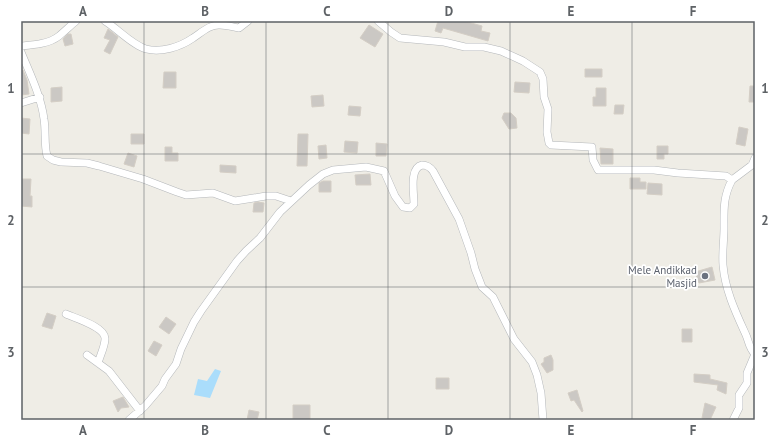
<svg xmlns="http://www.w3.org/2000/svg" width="776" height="441" viewBox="0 0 776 441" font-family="'PT Sans',sans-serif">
  <rect width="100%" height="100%" fill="#efede6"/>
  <path fill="#aaddfb" d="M 215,369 L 221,371 L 210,398 L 194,395 L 198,379 L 207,381 Z"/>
  <path fill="#cbc8c4" stroke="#d4cec5" d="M 438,21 L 464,21 L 482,26 L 481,31 L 490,33 L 488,41 L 443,28 L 441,33 L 435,31 Z
    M 369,25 L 383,34 L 375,47 L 360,38 Z
    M 108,29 L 118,37 L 110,54 L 104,51 L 110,40 L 104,38 Z
    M 68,34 L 71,34 L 73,44 L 65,46 L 63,39 Z
    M 585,69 L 602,69 L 602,77 L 585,77 Z
    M 23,70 L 27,80 L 29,94 L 21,95 L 21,71 Z
    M 164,72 L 176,72 L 176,88 L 163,88 Z
    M 515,82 L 530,83 L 529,93 L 514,92 Z
    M 750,86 L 755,86 L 755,102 L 749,102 Z
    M 62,87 L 62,101 L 51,102 L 51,88 Z
    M 596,88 L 606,88 L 606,106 L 593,106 L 593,97 L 596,97 Z
    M 323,95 L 324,106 L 312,107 L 311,96 Z
    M 615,105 L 624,105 L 623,114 L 614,114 Z
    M 349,106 L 361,107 L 360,116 L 348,115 Z
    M 504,113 L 511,113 L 516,118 L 517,128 L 509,129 L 502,118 Z
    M 21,118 L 30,119 L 29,134 L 21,133 Z
    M 739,127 L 748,129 L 745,146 L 736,144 Z
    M 131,134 L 144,134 L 144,144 L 131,144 Z
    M 298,134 L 308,134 L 307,166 L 297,166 Z
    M 345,141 L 358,142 L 357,153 L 344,152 Z
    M 376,143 L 387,144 L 386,156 L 376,156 Z
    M 326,145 L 327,158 L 319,159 L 318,146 Z
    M 657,146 L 668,146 L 668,154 L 664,154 L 664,159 L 657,159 Z
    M 165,147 L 172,147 L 172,153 L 178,153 L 178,161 L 165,161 Z
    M 600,148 L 613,149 L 613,164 L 601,164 Z
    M 128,153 L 137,156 L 134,167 L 124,164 Z
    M 220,165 L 236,166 L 236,173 L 220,172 Z
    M 370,174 L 371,185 L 356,185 L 355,175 Z
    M 630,178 L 640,178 L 640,182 L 646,182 L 646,189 L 630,189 Z
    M 21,179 L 31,179 L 30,196 L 32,196 L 32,207 L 21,206 Z
    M 323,181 L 331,181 L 331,192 L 319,192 L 319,183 Z
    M 648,183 L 662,184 L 662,195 L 647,194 Z
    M 258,202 L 264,203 L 263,212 L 253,212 L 254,203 Z
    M 712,267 L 715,280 L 699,283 L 695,272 Z
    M 47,313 L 56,316 L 52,329 L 42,326 Z
    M 166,317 L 176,324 L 169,334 L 159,327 Z
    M 682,329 L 692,329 L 692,342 L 682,342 Z
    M 154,341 L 162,345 L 156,356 L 148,351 Z
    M 551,355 L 553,360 L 553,370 L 547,373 L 541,364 L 544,362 L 544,358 Z
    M 694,374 L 710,375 L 710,379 L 727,383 L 726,394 L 717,390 L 718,385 L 694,382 Z
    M 436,378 L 449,378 L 449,389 L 436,389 Z
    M 577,390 L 583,411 L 582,412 L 574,400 L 571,401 L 568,393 Z
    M 123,397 L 129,407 L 121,408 L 118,412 L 113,401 Z
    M 705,403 L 716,407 L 710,420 L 702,418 Z
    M 293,405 L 310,405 L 310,420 L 293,420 Z
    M 249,410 L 259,412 L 257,420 L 247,420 Z"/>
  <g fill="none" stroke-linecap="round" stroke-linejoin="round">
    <g stroke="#b4b7ba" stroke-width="8">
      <path id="street" d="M 105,21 C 118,29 132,45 146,49 C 161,53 180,47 193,38 C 201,33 210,24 220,25 C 226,25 233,27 239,28 L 248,21
        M 378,21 L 391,32 L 400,38 L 444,42 L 465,47 L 484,47 L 501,51 L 523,61 L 540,72 L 543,79 L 544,97 L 548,109 L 547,132 L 549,143 L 551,145 L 592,147 L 593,160 L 598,170 L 654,170 L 678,173 L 726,176 L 732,180 C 723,197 724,209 724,228 C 724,240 722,253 723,265 C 725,290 736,313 746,335 C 749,342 749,348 755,354 L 747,373 L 747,383 L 739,395 L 739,408 L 733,420
        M 21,46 C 33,45 49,44 59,36 C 65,31 70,26 76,21
        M 21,52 C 30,74 41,96 44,119 C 46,131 44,144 47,156 L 53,160 L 61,162 L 87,163 L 99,166 L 143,179 L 177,192 L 186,195 L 213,193 L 235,201 L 266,196 L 276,196 L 291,201
        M 21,103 L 40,97
        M 732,180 L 752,165 L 755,158
        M 66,314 C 75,318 106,327 105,339 C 105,346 100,356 98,363
        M 87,355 L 109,371 L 140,411
        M 129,420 L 145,406 L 162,386 L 165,379 L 176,364 L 181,349 L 194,322 L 201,311 L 237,261 L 246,251 L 260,238 L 280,212 L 309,185 L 323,174 L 333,170 L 366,167 L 384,171 L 395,196 L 403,207 L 410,208 L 414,204 C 414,193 409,168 422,165 C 427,165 430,167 433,171 L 459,219 L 471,253 L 475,269 L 482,287 L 493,297 L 514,339 L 532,362 L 537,375 L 541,393 L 543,420"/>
    </g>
    <use href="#street" stroke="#fff" stroke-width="7"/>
  </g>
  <path fill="none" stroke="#5e6266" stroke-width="1" stroke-opacity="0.55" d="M 144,21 L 144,420M 266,21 L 266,420M 388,21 L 388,420M 510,21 L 510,420M 632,21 L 632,420M 21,154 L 755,154M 21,287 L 755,287"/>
  <circle fill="#6b7280" stroke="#fff" stroke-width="1.5" cx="705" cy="276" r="4"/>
  <g text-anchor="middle" stroke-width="3.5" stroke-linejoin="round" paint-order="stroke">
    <g font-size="11" fill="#5b616d" stroke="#fff" text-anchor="end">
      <text x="697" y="274">Mele Andikkad<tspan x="697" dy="13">Masjid</tspan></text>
    </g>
  </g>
  <rect width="776" height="441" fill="none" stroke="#ffffff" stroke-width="44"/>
  <rect x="22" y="22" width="732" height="397" fill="none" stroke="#5e6266" stroke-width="1.5"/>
  <g font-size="13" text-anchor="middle" font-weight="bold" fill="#5e6266">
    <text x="83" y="16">A</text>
    <text x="205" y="16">B</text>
    <text x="327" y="16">C</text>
    <text x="449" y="16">D</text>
    <text x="571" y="16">E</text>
    <text x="693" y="16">F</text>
    <text x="11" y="93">1</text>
    <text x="765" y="93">1</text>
    <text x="11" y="225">2</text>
    <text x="765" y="225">2</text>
    <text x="11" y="357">3</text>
    <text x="765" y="357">3</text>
    <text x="83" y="435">A</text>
    <text x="205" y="435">B</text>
    <text x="327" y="435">C</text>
    <text x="449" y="435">D</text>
    <text x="571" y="435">E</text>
    <text x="693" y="435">F</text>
  </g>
</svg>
